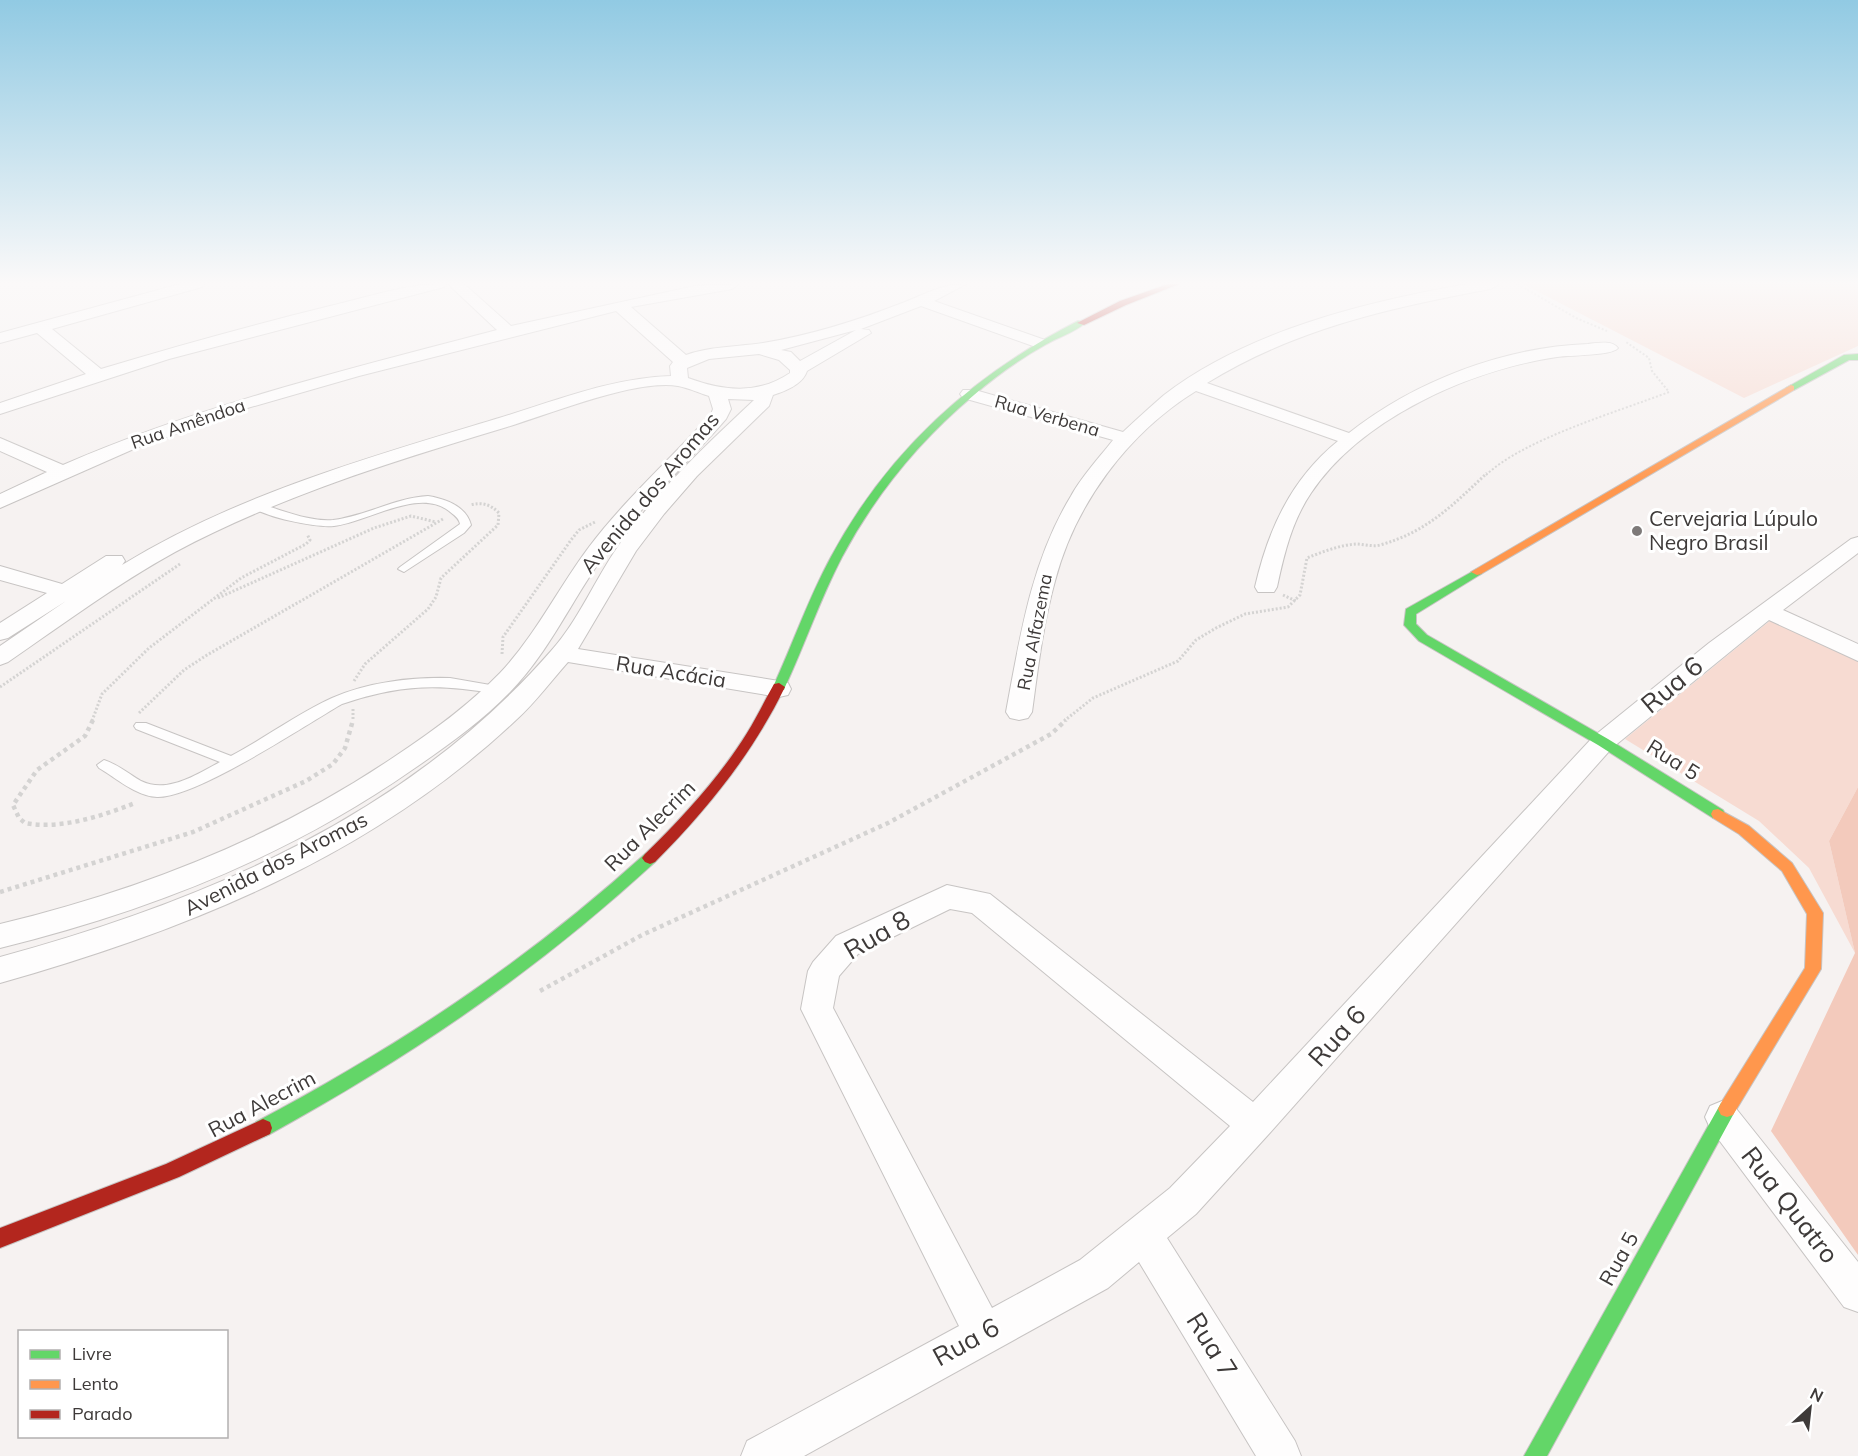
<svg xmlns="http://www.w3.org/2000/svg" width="1858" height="1456" viewBox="0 0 1858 1456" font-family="Mulish,sans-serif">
  <rect width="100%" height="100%" fill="#f6f2f1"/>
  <path fill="#f7dbd2" d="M 1523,284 L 1858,284 L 1858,346 L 1744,398 Z
    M 1777,615 L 1858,656 L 1858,787 L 1829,841 L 1855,953 L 1809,868 L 1759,821 L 1625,739 Z"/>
  <path fill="#f3cabc" d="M 1858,787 L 1858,1255 L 1771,1131 L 1855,953 L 1829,841 Z"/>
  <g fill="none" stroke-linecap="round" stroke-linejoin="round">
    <g stroke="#c7c4c3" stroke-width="2">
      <path id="lane" d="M 428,496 C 446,499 466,506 471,525 L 464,533 L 404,572 L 398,569 L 400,567 L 460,524 C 459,518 454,515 449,511 C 419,487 368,522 334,526 C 317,528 263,517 251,506 L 256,503 C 281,509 307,522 333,520 C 366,516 394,498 428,496 Z
        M 450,678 L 496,686 L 503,690 L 496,694 C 438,683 398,685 342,704 C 304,726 196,798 157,797 C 136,796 116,778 99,768 L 97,765 L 104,760 C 117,764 129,774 141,781 C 167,794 196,775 220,762 L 136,729 L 134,726 L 136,723 L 146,723 L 231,756 C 265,738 297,714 332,698 C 367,682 412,677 450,678 Z"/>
    </g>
    <g stroke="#c7c4c3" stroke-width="2">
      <path id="street" d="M 180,284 L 205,284 L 202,287 L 52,329 L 101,369 C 177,346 253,325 330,306 C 369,297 407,283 447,284 L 444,287 L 169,359 L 0,414 L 0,403 L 86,374 L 37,333 L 0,343 L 0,333 Z
        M 448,284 L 464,284 L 511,326 L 695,286 L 739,284 L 732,289 L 631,307 L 686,355 C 711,346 737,347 763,343 C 812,335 859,320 905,302 C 927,293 943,284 966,284 L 934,301 L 1045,340 L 1047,343 L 1039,348 L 1033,346 L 921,306 L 861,329 L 869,330 L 871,333 L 807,371 C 803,384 786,391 773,395 L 769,406 L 697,476 L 664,514 L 636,551 L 578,649 L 779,681 L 788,683 L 791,689 L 788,695 L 779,697 L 568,662 C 551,681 535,703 516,720 C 372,856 188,930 0,983 L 0,957 C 206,901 408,815 551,651 C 579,620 595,579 619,545 C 657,491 706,445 754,400 L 728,399 L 731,409 L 726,419 C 686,465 642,505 605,554 C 572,599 550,651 510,692 C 481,722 447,746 412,770 C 287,857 147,912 0,948 L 0,924 C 141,890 274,838 394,757 C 432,732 469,705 500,673 C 536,635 558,588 589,547 C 626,498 671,459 711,414 L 713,409 L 709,396 C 699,393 689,388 678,386 C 636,379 550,414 507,427 C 394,461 280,496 175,552 C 117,584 63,624 8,662 L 0,665 L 0,646 L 66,601 L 8,638 L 0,640 L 0,623 L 47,593 L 0,580 L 0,566 L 62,584 L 106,556 L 122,556 L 125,561 L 122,565 C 238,494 370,457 499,418 C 555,401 611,378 671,376 L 670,366 L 673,362 L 616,311 L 359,376 L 244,409 L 136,448 L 0,508 L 0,494 L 47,472 L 0,451 L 0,438 L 63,465 C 203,404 350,369 497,330 ZM 856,330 L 800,361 L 791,352 L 781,350 ZM 759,354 L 779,360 L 790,370 L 790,373 C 758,395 723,391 688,378 L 687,368 L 709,359 Z
        M 1467,284 L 1499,284 L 1491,289 C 1392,307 1294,329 1207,383 L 1349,433 C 1415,381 1504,347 1588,344 C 1597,343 1612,340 1618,348 C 1612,356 1569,355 1557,357 C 1470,370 1361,418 1311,493 C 1292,521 1284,554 1277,587 L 1274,592 L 1258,592 L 1255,587 C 1268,530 1291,479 1338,441 L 1196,391 C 1128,433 1075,504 1055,581 C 1043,624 1038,668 1032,712 L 1028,718 L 1019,720 L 1010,718 L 1006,712 C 1020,637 1031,562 1071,496 C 1082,476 1099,458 1113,440 L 963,398 L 960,394 L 963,390 L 975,390 L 1123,432 C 1136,420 1150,407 1164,395 C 1247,331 1365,302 1467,284 Z
        M 1858,537 L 1858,553 L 1783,610 L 1858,644 L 1858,661 L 1769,620 L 1612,748 L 1267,1136 L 1196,1214 L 1167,1238 L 1295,1441 L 1301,1456 L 1256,1456 L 1139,1262 L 1108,1288 L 804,1456 L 741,1456 L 747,1441 L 959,1326 L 801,1009 L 808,971 L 813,962 L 836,936 L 947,885 L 990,894 L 1253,1102 L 1594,736 L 1709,643 L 1851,539 ZM 950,909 L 972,913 L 1230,1126 L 1170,1188 L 1080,1260 L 992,1308 L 833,1008 L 839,976 L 858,954 Z
        M 1722,1101 L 1734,1106 L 1858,1262 L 1858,1312 L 1844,1307 L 1710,1128 L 1705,1117 L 1710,1106 Z"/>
    </g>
    <g stroke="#c7c4c3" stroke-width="2">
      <path id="fast" d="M 1078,321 L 1085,323 C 1074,333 1058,337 1045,345 C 1020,359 996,376 974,395 C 920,440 875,495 842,557 C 820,599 805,644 785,687 L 784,690 L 774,690 L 773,687 C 793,644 808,599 831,557 C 888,451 971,376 1078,321 Z
        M 1858,354 L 1858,360 L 1849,360 L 1794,390 L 1786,388 L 1844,355 Z
        M 1477,569 L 1483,572 L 1481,574 L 1416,614 L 1416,624 L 1427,635 L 1608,739 L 1723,810 L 1725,814 L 1723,818 L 1713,818 L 1598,745 L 1419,641 L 1404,625 L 1406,609 Z
        M 650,852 L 655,854 L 658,858 L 655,862 C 534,973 413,1055 270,1134 L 263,1137 L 256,1134 L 254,1128 L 256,1122 C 401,1045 523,964 645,854 Z
        M 1727,1101 L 1733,1103 L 1736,1109 L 1733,1115 L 1547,1456 L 1524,1456 L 1721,1103 Z"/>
    </g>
    <g stroke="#c7c4c3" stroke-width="2">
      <path id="slow" d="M 1791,385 L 1794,386 L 1794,390 L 1481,574 L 1477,575 L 1471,572 Z
        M 1718,809 L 1749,826 L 1792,863 L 1823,913 L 1821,969 L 1733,1115 L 1727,1117 L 1721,1115 L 1718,1109 L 1721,1103 L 1805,968 L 1807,914 L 1782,871 L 1739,834 L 1713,818 L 1711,814 L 1713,810 Z"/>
    </g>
    <g stroke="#c7c4c3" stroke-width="2">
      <path id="jam" d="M 1168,284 L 1179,284 L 1126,305 L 1084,325 L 1077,323 L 1120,301 Z
        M 779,683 L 785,687 C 752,754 708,809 655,862 L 650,864 L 645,862 L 642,858 L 645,854 C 683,817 719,778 747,733 C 757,717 765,700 774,684 Z
        M 263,1119 L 270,1122 L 272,1128 L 270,1134 L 179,1177 L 0,1248 L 0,1228 L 166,1164 Z"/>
    </g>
    <path stroke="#d4d3d2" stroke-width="2" stroke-dasharray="2 2" stroke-linecap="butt" d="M 1517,284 L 1576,318 L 1607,331
      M 1486,475 C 1524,439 1617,412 1669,392 L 1652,371 L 1649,358 L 1626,342"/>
    <path stroke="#d4d3d2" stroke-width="3" stroke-dasharray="2 2" stroke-linecap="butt" d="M 1283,595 L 1296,601
      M 218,598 L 374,528 L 411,516 L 436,522
      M 502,654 L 503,637 L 571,540 L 579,530 L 595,522
      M 354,681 L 365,664 L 428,609 L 436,597 L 441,578 L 498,525 L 499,513 C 490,504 482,502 470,505
      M 0,687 L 180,564
      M 353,709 L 353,721
      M 139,713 L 184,670 L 207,655 L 443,519
      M 92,721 L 102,694 L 149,648 L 241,578 L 306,544 L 310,540 L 307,534
      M 1064,721 L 1093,698 L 1178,661 L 1196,640 L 1216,628 L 1245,614 L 1288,607 L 1300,595 L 1307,558 C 1322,552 1340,545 1356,544 C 1364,544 1372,547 1380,545 C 1427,532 1453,505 1487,473"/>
    <path stroke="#d4d3d2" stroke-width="4.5" stroke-dasharray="4 4" stroke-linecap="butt" d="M 93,720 L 85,736 L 37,770 L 13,805 L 19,818 L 25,823 C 60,830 102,816 135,803
      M 0,892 L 193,832 L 306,781 L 333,764 L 345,748 L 353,720
      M 540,991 L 642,935 L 888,823 L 1051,734 L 1066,720"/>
    <use href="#lane" fill="#fefdfd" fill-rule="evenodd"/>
    <use href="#street" fill="#fefdfd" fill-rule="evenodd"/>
    <use href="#fast" fill="#63d668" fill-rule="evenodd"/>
    <use href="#slow" fill="#ff974d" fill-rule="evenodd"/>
    <use href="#jam" fill="#b3261e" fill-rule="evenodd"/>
  </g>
  <linearGradient id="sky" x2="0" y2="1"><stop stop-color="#91cae3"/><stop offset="0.58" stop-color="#fbf9f9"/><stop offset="1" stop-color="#fbf9f9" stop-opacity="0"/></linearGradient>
  <rect width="1858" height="488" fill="url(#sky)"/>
  <circle fill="#7e7a79" stroke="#fff" stroke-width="2" cx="1637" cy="531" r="6"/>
  <g text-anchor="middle" stroke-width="6" stroke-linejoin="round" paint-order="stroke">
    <g font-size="18" fill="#3e3a39" stroke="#fff">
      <text transform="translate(1047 416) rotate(16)" y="6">Rua Verbena</text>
      <text transform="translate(188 424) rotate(-19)" y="6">Rua Amêndoa</text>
      <text transform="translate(1035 632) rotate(-79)" y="6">Rua Alfazema</text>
    </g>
    <g font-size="21" fill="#3e3a39" stroke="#fff">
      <text transform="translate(650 493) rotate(-50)" y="7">Avenida dos Aromas</text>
      <text transform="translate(671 672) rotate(9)" y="7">Rua Acácia</text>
      <text transform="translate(1673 760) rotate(32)" y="7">Rua 5</text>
      <text transform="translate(650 826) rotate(-45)" y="7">Rua Alecrim</text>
      <text transform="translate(276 864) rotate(-27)" y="7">Avenida dos Aromas</text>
      <text transform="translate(262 1104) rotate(-28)" y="7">Rua Alecrim</text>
      <text transform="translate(1619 1259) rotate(-61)" y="7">Rua 5</text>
    </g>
    <g font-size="21" fill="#3e3a39" stroke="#fff" text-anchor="start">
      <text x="1649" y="526">Cervejaria Lúpulo<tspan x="1649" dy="24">Negro Brasil</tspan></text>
    </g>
    <g font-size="26" fill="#3e3a39" stroke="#fff">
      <text transform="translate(1672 685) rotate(-40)" y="9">Rua 6</text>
      <text transform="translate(877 935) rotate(-30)" y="9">Rua 8</text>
      <text transform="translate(1337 1036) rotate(-48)" y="9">Rua 6</text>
      <text transform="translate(1790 1205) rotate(52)" y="9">Rua Quatro</text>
      <text transform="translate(966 1342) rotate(-29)" y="9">Rua 6</text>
      <text transform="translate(1212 1345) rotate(58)" y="9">Rua 7</text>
    </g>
  </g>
  <rect x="18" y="1330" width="210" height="108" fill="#ffffff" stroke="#b2b0b0" stroke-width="1.5"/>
  <rect x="30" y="1350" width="30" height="9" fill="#63d668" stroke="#b2b0b0" stroke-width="1.5"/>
  <text x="72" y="1360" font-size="18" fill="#3e3a39">Livre</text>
  <rect x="30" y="1380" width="30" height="9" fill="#ff974d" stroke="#b2b0b0" stroke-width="1.5"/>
  <text x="72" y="1390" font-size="18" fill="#3e3a39">Lento</text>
  <rect x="30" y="1410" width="30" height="9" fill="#b3261e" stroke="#b2b0b0" stroke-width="1.5"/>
  <text x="72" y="1420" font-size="18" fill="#3e3a39">Parado</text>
  <g transform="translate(1810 1408) rotate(27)" stroke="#ffffff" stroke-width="4.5" paint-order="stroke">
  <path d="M0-4.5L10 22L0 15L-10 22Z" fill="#3e3a39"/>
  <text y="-9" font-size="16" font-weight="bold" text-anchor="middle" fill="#3e3a39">N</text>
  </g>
</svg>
